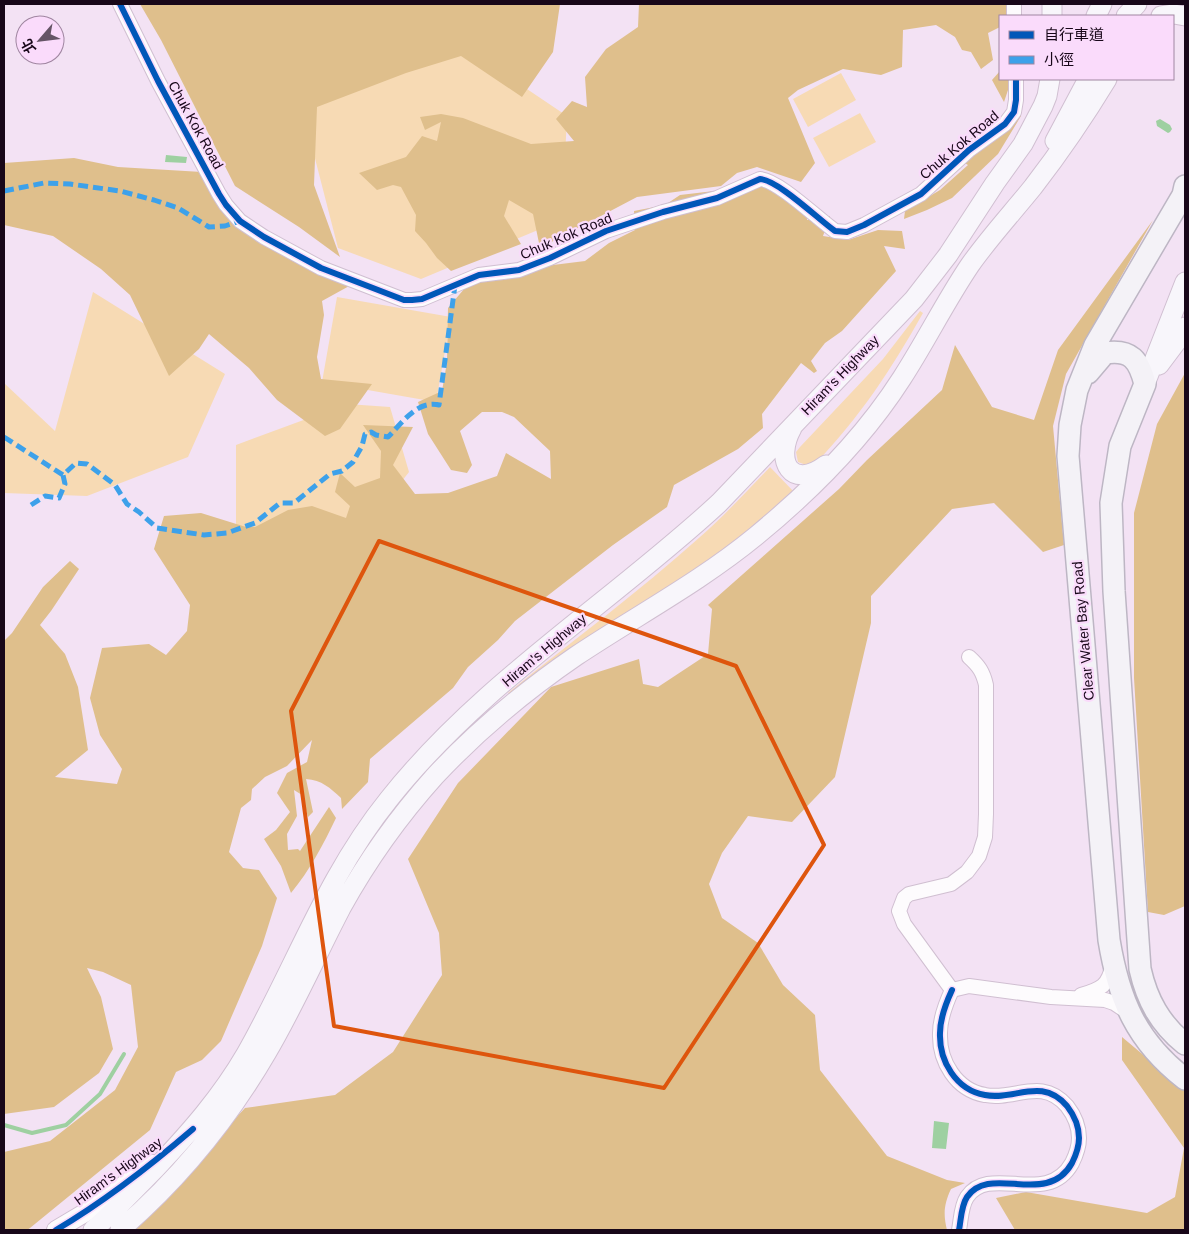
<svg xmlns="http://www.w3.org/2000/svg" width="1189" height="1234" viewBox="0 0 1189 1234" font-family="Helvetica,'Noto Sans TC',sans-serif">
  <rect width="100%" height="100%" fill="#f3e2f4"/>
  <path fill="#f7dab4" d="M 460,44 L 567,116 L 562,220 L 421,279 L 338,248 L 300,100 Z
    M 841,73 L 856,100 L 808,127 L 793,99 Z
    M 860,113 L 876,142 L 829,167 L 813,138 Z
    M 93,292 L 225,374 L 188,457 L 87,496 L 4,493 L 4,383 L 55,431 Z
    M 337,297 L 451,317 L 436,402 L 322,382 Z
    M 920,311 L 923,313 C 891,370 860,417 814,465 L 809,466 L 798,462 L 796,452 L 800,447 L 883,359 Z
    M 347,404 L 390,407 L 409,472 L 349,549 L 236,553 L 236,445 Z
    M 770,467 L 795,493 L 738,542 L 510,696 L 508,693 C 572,641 639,592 700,537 C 725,515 747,491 770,467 Z"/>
  <path fill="#dfbf8c" d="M 140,4 L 560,4 L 553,52 L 522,97 L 461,56 L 406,73 L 317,107 L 314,185 L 340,257 L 299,227 L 235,186 L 161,40 Z
    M 639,4 L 1009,4 L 1007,16 L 1000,16 L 1000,27 L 988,33 L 993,60 L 981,69 L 971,52 L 962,50 L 955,37 L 936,25 L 903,30 L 902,67 L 881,75 L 843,69 L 798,90 L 788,98 L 815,163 L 801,182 L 757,167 L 737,173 L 721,186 L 637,197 L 540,248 L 533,214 L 509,200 L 504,216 L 521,244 L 451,271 L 437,258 L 426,243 L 415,231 L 416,215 L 401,187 L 393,185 L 377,190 L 359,173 L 406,157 L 422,136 L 437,141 L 441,122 L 425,130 L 420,117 L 441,114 L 463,118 L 531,144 L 574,141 L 556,119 L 572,101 L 587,107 L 585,77 L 606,49 L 638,27 Z
    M 1000,71 L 1000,79 L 1008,79 L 1010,84 L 1004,102 L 992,80 Z
    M 1021,112 L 1021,116 L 998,154 L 952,198 L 927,210 L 904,219 L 905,211 L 940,190 L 968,165 L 948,153 L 980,133 L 985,144 L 1008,127 Z
    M 74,158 L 118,167 L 202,172 L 264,239 L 351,285 L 322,301 L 324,315 L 317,357 L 321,379 L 372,384 L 340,429 L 325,436 L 277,400 L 249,368 L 209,334 L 199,349 L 169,376 L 130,295 L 101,269 L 53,236 L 4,225 L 4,163 Z
    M 780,181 L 806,201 L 807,220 L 830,216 L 823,236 L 848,240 L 878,230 L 902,231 L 905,249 L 884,246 L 896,271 L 842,331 L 825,343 L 811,361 L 817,371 L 814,373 L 801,363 L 762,414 L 763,428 L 738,449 L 674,485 L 667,507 L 613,545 L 515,621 L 498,640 L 468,667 L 453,688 L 370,759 L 368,782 L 342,809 L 341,798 C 330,788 322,780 306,779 L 313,812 L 308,817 L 302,795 L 294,790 L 297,816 L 287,834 L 288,850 L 298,849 L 300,851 L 329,807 L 336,818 C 323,845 310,870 291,893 L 281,866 L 264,839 L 276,830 L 290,812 L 277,793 L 287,773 L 307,762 L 312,740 L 287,766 L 265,777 L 252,789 L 251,800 L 241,808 L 229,852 L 243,868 L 259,870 L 277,898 L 262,946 L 221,1041 L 202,1060 L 176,1072 L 150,1130 L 30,1228 L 27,1230 L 4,1230 L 4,1152 L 50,1141 L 115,1090 L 138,1047 L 131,985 L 103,972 L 87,968 L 101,997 L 113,1049 L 99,1073 L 54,1107 L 4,1114 L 4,641 L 12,633 L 43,587 L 70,561 L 79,569 L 51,611 L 40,625 L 65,654 L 78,687 L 88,750 L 55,777 L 117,784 L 122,769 L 100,735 L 90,698 L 102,648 L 149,644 L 166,655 L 187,631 L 190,605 L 154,549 L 164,516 L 201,513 L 246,527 L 255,527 L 288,510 L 312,506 L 346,518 L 350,506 L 335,492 L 340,473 L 355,487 L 380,478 L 381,451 L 363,425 L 413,427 L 393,465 L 415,494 L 448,493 L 497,476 L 506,453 L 551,479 L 550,451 L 514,417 L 502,412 L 482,412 L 460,431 L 472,465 L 467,473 L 451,470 L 428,434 L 418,402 L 442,391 L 447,362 L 448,308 L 481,269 L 504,280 L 545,266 L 585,261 L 609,243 L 635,230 L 634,211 L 665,205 L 680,195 L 714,191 L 717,195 Z
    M 1153,220 L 1066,374 L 1053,426 L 1064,545 L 1043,552 L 994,503 L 952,509 L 871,596 L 871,623 L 835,777 L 792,822 L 748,816 L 722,853 L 709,884 L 722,918 L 758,943 L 783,985 L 815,1015 L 820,1070 L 887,1156 L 947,1180 L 965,1183 L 951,1189 C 944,1204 943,1214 947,1230 L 132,1230 L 245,1108 L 335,1095 L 393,1052 L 442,975 L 439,933 L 408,859 L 458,783 L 551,687 L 639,659 L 643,684 L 658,687 L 708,654 L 712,609 L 708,605 L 839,489 L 867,460 L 942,390 L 955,345 L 992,407 L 1034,420 L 1058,350 Z
    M 1185,373 L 1185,906 L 1164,915 L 1148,912 L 1134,678 L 1134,513 L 1157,424 Z
    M 1122,1037 L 1185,1090 L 1185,1230 L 1015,1230 L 996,1198 L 1026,1192 L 1147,1213 L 1175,1197 L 1184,1148 L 1122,1060 Z"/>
  <path fill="#9ed0a1" d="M 1160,119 L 1170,125 L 1172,129 L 1170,132 L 1168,133 L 1157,126 L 1156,121 Z
    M 166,155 L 187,157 L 186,163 L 165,162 Z
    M 934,1121 L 949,1123 L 946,1149 L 932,1148 Z"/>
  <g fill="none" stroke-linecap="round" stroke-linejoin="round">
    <path stroke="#9ed0a1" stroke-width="4" d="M 4,1125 L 32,1133 L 66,1125 L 100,1094 L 124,1054"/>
    <g stroke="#d0bfd1" stroke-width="16">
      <path id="minor" d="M 120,4 L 158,81 L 219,194 L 226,205 L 240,221 L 264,237 L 321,268 L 404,300 L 412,300 L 422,299 L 479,275 L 519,270 L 550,258 L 606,231 L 663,212 L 717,198 L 760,179 C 778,180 818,219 835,231 L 847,232 L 864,225 L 921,194 L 969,150 L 1005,124 L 1014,112 L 1016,100 L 1016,79
        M 1014,16 L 1014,4
        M 952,990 C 946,1003 940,1018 940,1033 C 939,1061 956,1090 985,1095 C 1015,1101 1041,1076 1067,1106 C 1074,1115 1079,1126 1079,1138 C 1079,1146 1076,1155 1072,1163 C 1047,1208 990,1163 967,1197 C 961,1206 961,1220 959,1230
        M 952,990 L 904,924 L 899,911 L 904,898 L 909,894 L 951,884 L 967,872 L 979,856 L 985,837 L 986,814 L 986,685 C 983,672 979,666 969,657
        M 952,990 L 969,986 L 1051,997 L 1105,1000 L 1114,1003 L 1129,1013
        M 1081,995 C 1102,989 1108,986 1113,964"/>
    </g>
    <g stroke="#d0bfd1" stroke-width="20">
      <path id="tertiary" d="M 56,1230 L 93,1208 L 152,1164"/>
    </g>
    <g stroke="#d0bfd1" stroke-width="21">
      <path id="secondary" d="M 1052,16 L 1052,4
        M 1096,16 L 1102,4
        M 1126,16 L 1137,4
        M 1161,16 L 1174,14 L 1185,16
        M 1055,141 L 1088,79
        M 1159,365 L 1180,337 L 1185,327
        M 1145,384 L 1185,282
        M 792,428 C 774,461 791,491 826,465
        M 93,1230 C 115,1211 135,1189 156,1168 C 190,1132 221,1097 246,1054 C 295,968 326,877 389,799 C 482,682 611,603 719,503 L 914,299 L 948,255 L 995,183 L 1023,144 L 1043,106 L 1047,96 L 1050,79
        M 120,1230 C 178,1180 228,1119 267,1052 C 294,1006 316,956 341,908 C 367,861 399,816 435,776 C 477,731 525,691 576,656 C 636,616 700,582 756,536 C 812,490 863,439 902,378 C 926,341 945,302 970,265 C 989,238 1012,213 1033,187 C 1060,152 1084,117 1107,79"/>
    </g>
    <g stroke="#bdb6c4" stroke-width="24">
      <path id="primary" d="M 1185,186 L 1183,195 L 1095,345 L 1077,390 L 1070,425 L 1068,456 L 1109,940 C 1119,1000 1136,1041 1185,1079
        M 1088,373 L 1105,353 C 1131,349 1139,360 1145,384 L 1120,446 L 1111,503 L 1114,591 L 1140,969 C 1147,1000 1160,1024 1185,1044"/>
    </g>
    <use href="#minor" stroke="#fdfbfd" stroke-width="14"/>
    <use href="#tertiary" stroke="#fdfbfd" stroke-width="18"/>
    <use href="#secondary" stroke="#f8f6fb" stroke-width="19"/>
    <use href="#primary" stroke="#f4f2f7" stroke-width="21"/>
    <path stroke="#3da1ea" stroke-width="5" stroke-dasharray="10 5" stroke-linecap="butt" d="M 4,191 L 44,183 L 70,184 L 120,191 L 154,200 L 178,208 L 209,227 L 225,226 L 240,221
      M 4,437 L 63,475
      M 31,505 L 45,496 L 59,498 L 65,484 L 63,475 L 76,463 L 87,464 L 115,485 L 127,504 L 139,512 L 157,528 L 204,535 L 227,533 L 255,523 L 280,503 L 294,503 L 330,474 L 342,471 L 353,462 L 362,446 L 365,434 L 371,432 L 376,435 L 388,437 C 402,423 417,400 439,405 L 455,285"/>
    <g stroke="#fadbfb" stroke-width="9">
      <path id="cycleway" d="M 120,4 L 158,81 L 219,194 L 226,205 L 240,221 L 264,237 L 321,268 L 404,300 L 412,300 L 422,299 L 479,275 L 519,270 L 550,258 L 606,231 L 663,212 L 717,198 L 760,179 C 778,180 818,219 835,231 L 847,232 L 864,225 L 921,194 L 969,150 L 1005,124 L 1014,112 L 1016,100 L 1016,79
        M 952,990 C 946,1003 940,1018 940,1033 C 939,1061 956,1090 985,1095 C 1015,1101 1041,1076 1067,1106 C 1074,1115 1079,1126 1079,1138 C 1079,1146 1076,1155 1072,1163 C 1047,1208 990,1163 967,1197 C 961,1206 961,1220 959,1230
        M 56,1230 C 105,1201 150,1166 193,1129"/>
    </g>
    <use href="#cycleway" stroke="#0057b8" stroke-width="6"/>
  </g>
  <path fill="none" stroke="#de550d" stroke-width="4" stroke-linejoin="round" d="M 379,541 L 736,666 L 824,845 L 664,1088 L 334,1026 L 291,711 Z"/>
  <g text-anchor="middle" stroke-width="4.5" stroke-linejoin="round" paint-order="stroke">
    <g font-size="14" fill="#180719" stroke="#fadbfb">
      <text transform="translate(196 125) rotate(61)" y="5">Chuk Kok Road</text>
      <text transform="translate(959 145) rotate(-40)" y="5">Chuk Kok Road</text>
      <text transform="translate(566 236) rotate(-23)" y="5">Chuk Kok Road</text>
      <text transform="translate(840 375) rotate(-46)" y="5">Hiram's Highway</text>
      <text transform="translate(1083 631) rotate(-95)" y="5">Clear Water Bay Road</text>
      <text transform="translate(544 650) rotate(-40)" y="5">Hiram's Highway</text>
      <text transform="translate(118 1171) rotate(-36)" y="5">Hiram's Highway</text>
    </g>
  </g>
  <rect width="1189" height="1234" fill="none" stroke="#180719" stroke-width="10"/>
  <rect x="999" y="15" width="175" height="65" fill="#fadbfb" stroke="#a086a1"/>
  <rect x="1009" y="31" width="25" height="8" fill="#0057b8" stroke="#a086a1"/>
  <text x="1044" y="40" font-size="15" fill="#180719">自行車道</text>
  <rect x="1009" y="56" width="25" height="8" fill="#3da1ea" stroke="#a086a1"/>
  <text x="1044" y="65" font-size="15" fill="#180719">小徑</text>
  <g transform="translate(40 40) rotate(242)"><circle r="24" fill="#fadbfb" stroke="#a086a1"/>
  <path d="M0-4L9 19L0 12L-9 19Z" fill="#655466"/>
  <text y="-8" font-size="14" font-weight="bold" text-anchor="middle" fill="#180719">北</text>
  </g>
</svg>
